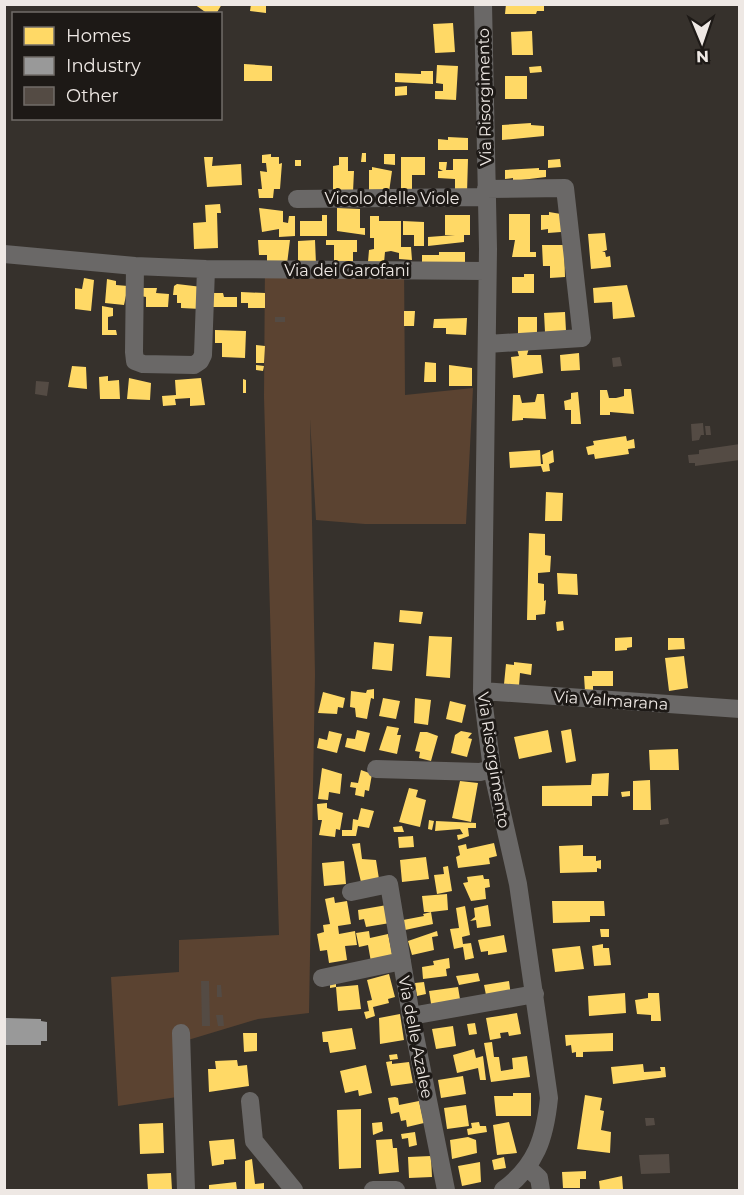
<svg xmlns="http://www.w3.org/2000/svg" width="744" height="1195" viewBox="0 0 744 1195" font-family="Montserrat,sans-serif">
  <rect width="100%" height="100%" fill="#36312c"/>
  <path fill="#5b4331" d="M 265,261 L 404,264 L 405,395 L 473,388 L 466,524 L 365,524 L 316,520 L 310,419 L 315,674 L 309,1013 L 258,1019 L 188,1040 L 177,1097 L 118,1106 L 111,977 L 179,972 L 179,940 L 279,935 L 264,397 Z"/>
  <path fill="#ffd966" d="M 194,4 L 222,4 L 216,14 L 208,14 Z
    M 251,4 L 266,5 L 266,13 L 250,11 Z
    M 506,4 L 544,4 L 544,11 L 537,11 L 536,14 L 505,14 Z
    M 453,23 L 455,52 L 435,53 L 433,24 Z
    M 532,31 L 533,55 L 512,55 L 511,32 Z
    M 244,64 L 272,66 L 272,81 L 244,81 Z
    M 437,65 L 458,66 L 456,100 L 435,99 L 435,91 L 443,91 L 443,84 L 436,83 Z
    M 541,66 L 542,72 L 530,73 L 529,67 Z
    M 421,71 L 433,71 L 433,84 L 395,82 L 395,73 L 421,74 Z
    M 505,76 L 527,76 L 527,99 L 505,99 Z
    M 407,86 L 407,95 L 395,96 L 395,87 Z
    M 531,123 L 531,125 L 544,126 L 544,136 L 502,140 L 502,125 Z
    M 448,137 L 468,138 L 468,150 L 438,150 L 438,139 L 448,140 Z
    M 362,153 L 366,153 L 366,162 L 361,162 Z
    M 271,154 L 271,157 L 279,157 L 279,164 L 282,163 L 280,189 L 274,189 L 273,198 L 259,198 L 258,189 L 262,189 L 260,171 L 267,172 L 266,163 L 262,163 L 262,155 Z
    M 384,154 L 395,154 L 395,165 L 384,164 Z
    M 204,157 L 213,157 L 212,166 L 241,164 L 242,185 L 207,187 Z
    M 339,157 L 348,157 L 348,171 L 354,171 L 353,192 L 333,192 L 333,166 L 339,165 Z
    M 401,157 L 425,157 L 425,175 L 412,175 L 412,191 L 401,191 Z
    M 453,159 L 468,159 L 467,193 L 455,193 L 455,179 L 438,178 L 438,171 L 443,171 L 439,169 L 439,162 L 447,162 L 446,170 L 453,170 Z
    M 560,159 L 561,167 L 548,168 L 548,160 Z
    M 295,160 L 301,160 L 301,166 L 295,166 Z
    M 372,167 L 392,171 L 389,192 L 369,194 L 369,170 L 372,170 Z
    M 539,168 L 539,170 L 546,170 L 546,177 L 521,180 L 513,184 L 513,178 L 505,179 L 505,170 Z
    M 220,204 L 221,213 L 217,213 L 218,248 L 194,249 L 193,223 L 206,222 L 205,205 Z
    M 259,208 L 283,211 L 283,222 L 288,223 L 289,216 L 295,216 L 295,236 L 279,237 L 279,229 L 262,232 Z
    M 337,208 L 360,209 L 360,228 L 365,228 L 365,235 L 337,231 Z
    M 549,212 L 561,214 L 561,232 L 548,233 L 548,229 L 541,230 L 541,215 L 549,215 Z
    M 509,214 L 530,214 L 530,252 L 536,252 L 536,257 L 512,257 L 515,240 L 509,240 Z
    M 322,215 L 327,215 L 327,236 L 300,236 L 300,221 L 322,221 Z
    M 445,215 L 470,215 L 470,235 L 464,235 L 464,242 L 428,246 L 428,237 L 455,235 L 445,235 Z
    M 370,216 L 379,216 L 379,221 L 401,221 L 401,247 L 411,247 L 412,260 L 399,259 L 399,253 L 391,251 L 385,252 L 384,263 L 368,262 L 369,250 L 374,249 L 374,238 L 370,238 Z
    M 403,221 L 424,222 L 424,246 L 414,246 L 414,235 L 403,235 Z
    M 605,233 L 607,250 L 602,252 L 605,252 L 606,257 L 610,256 L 611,267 L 591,269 L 588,234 Z
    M 258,240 L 290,240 L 287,264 L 267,264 L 267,255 L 259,255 Z
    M 315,240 L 316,264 L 298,265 L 298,241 Z
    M 326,240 L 357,240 L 357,252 L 353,252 L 353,264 L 334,264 L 334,245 L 326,245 Z
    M 542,245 L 564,245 L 565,277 L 550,278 L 550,266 L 543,266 Z
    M 439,252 L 465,252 L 465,270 L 422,269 L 422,255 L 439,255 Z
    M 524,274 L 534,274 L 534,293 L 512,293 L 512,277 L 524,277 Z
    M 84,278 L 94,280 L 91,311 L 75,309 L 75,288 L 82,289 Z
    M 107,279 L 116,281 L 116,285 L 128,286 L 124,305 L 105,303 Z
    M 177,284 L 202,287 L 201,309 L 181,308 L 181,303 L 177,303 L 177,295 L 173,295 L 174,286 Z
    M 627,285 L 635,317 L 613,319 L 612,302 L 594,303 L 593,288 Z
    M 141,288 L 157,288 L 156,293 L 169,294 L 168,307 L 146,307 L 146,297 L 141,296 Z
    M 241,292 L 265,293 L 265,308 L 248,308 L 248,303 L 241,303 Z
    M 213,293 L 223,293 L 224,297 L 237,297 L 237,307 L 213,307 Z
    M 102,306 L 113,308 L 113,316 L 108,317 L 108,330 L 116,330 L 117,335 L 102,335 Z
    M 404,311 L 415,311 L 414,326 L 404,326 Z
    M 565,312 L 566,331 L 545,332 L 544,313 Z
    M 518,317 L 537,317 L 537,335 L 518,335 Z
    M 467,318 L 466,335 L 446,334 L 446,328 L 433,328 L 434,319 Z
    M 215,330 L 246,331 L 245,358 L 222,357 L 222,343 L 215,343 Z
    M 256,345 L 265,346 L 264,363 L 256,363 Z
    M 529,348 L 527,355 L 541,355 L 543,373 L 513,378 L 511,357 L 519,356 L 517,349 Z
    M 579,353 L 580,370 L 561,371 L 560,355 Z
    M 425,362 L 436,363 L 436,382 L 424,382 Z
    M 256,365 L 264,366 L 263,371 L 256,370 Z
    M 449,365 L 472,368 L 472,386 L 449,386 Z
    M 72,366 L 86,367 L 87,389 L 68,387 Z
    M 108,376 L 108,381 L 119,380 L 120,399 L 100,399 L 99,377 Z
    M 129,378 L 151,383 L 150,400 L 127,399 Z
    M 201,378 L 205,405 L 190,406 L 190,398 L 175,399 L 176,405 L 163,406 L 162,396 L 176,395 L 175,380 Z
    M 243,379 L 246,380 L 246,393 L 243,393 Z
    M 624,389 L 631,389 L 634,414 L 610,412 L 610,415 L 600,415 L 600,390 L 607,390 L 609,398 L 616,398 L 624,396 Z
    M 578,392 L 581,424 L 571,424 L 571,410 L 565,410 L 564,401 L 571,399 L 571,393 Z
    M 537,394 L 544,394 L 546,419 L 523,418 L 523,420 L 512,421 L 513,395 L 520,395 L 522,403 L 535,402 Z
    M 626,436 L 627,441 L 634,439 L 635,448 L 628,449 L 629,454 L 595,459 L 594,454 L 588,455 L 586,447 L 594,445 L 593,441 Z
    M 540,450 L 541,464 L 543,464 L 542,455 L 553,450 L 554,462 L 549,464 L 550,471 L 543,472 L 541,466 L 510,468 L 509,452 Z
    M 546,492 L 563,493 L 562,521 L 545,521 Z
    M 529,533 L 545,534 L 545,555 L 551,556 L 550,572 L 538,573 L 538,583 L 544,584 L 544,601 L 546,600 L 545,614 L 536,615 L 536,620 L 527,620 Z
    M 557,573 L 577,574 L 578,595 L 558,594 Z
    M 400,610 L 423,612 L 421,624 L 399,622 Z
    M 563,621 L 564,630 L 557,631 L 556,622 Z
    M 429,636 L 452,637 L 450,678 L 426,676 Z
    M 632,637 L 632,647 L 627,648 L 627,650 L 615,651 L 615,638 Z
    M 668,638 L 684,638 L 685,649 L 668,650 Z
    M 374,642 L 394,644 L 392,671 L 372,669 Z
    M 684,656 L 688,688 L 669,691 L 665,658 Z
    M 514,662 L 532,664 L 531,675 L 520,673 L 519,686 L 504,684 L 506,664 L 514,665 Z
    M 592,671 L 613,671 L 613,686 L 593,686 L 593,691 L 585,691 L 584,676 L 592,676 Z
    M 374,689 L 374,699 L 371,698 L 367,719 L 356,717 L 355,708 L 350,707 L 351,691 L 366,693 L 367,690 Z
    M 323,692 L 345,698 L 343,708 L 338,707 L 337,714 L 318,713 Z
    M 383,698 L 400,701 L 396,719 L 379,716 Z
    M 415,698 L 431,700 L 428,725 L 414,723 Z
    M 450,701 L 466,705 L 462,723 L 446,719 Z
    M 387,726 L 399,728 L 397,735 L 401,735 L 397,754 L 379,750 Z
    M 571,729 L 576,761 L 566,763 L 561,731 Z
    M 357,730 L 370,733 L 365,752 L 345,747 L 347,738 L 355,739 Z
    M 548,730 L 552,752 L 519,759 L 514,737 Z
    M 329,731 L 342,734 L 337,753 L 317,748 L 319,738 L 327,740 Z
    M 461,731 L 472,733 L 468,738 L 472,739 L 467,757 L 451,753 L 455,735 Z
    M 420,732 L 427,732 L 438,736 L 431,761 L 419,758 L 420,752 L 415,751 Z
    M 678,749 L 679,770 L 650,770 L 649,750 Z
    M 322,768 L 342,774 L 340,794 L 329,792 L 328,800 L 318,799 Z
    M 361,770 L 372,774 L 369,791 L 365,790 L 364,797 L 355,795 L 356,788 L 350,787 L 351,782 L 358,783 Z
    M 609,773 L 608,796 L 592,796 L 592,806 L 542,806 L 542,786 L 591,785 L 592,774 Z
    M 650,780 L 651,810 L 633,810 L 633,781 Z
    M 460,781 L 478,783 L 471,822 L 452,818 Z
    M 409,788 L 418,790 L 416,797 L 426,800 L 420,827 L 399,822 Z
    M 630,791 L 630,796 L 622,797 L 621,792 Z
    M 327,803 L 327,808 L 343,813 L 340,830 L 336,829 L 335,837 L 319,835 L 322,820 L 318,820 L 317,804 Z
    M 361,808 L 374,811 L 369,828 L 358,826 L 356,836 L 342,836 L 342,830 L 352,830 L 353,819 L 358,820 Z
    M 429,820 L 434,821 L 432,830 L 428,829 Z
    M 436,821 L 476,823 L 476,828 L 468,828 L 469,836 L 458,840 L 457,835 L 463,834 L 460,829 L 435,831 Z
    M 402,826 L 404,832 L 394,832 L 393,827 Z
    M 413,836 L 414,847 L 399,848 L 398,837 Z
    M 360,843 L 362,859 L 376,860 L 379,879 L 361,882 L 352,844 Z
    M 494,843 L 497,856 L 489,858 L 490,864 L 458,868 L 456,857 L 460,855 L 458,846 L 466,844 L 467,849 Z
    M 583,845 L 583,856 L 596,856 L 596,861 L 601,860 L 601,869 L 597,868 L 597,872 L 560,873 L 559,846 Z
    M 426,857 L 429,879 L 402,882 L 400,860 Z
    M 344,861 L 346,884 L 324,886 L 322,863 Z
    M 448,866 L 452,891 L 437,894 L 434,875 L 444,874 L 443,867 Z
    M 483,875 L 484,879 L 489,879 L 490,887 L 485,888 L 486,899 L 471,901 L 463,883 L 468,882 L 467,877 Z
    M 447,894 L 448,910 L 431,912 L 433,924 L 405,930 L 403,920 L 424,916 L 423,914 L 431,912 L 424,912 L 422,896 Z
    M 334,897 L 335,903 L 347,901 L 351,924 L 338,926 L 339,934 L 355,931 L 357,945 L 345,946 L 347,960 L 329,963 L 327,950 L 320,951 L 317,934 L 324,932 L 323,925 L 330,924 L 325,899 Z
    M 552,901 L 604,901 L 605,916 L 590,916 L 590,922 L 553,923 Z
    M 387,905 L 390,923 L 366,927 L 364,919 L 359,920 L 358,910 Z
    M 488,905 L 491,926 L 477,928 L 476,920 L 470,921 L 475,917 L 474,908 Z
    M 465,906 L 470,935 L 462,937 L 463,944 L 471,943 L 474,958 L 465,960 L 463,947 L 454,949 L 450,929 L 459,928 L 456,908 Z
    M 600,929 L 609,929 L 609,937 L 601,937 Z
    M 369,931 L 370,938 L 388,934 L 393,958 L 371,962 L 368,945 L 359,947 L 356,933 Z
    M 437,931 L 438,936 L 432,937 L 434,950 L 412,955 L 408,941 Z
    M 504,935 L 507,952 L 488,955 L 488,951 L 481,952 L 478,940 Z
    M 603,944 L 603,948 L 609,948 L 611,965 L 594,966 L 592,946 Z
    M 580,946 L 584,969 L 555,972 L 552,949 Z
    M 449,958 L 450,968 L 446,969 L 447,976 L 423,979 L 422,967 L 434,965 L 433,961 Z
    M 478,973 L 480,981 L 459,985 L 456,976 Z
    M 389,974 L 395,997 L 388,999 L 389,1003 L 373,1007 L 375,1016 L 366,1019 L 364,1012 L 369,1011 L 367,1001 L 372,1000 L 367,980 Z
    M 336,981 L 336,987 L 358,985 L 361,1009 L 338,1011 L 336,987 L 330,988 L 330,982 Z
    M 509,981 L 511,996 L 487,1000 L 484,985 Z
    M 424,982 L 426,994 L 417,996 L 415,983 Z
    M 458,987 L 461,1005 L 432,1010 L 429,991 Z
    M 625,993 L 626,1013 L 589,1016 L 588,996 Z
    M 648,993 L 659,993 L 661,1021 L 651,1021 L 651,1015 L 637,1014 L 635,1000 L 648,998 Z
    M 517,1013 L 521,1034 L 509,1036 L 508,1032 L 500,1033 L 501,1038 L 490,1040 L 486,1018 Z
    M 400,1014 L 404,1040 L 380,1044 L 379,1018 Z
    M 475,1023 L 477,1034 L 469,1035 L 467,1024 Z
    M 453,1026 L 456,1046 L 436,1049 L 432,1029 Z
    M 352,1028 L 356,1049 L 330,1053 L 328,1042 L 323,1042 L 322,1032 Z
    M 243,1033 L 257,1033 L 257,1051 L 244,1052 Z
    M 613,1033 L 613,1051 L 583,1052 L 583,1057 L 576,1057 L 576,1052 L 572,1053 L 571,1045 L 566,1046 L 565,1035 Z
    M 492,1042 L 494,1057 L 499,1057 L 501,1071 L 513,1069 L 512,1058 L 527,1056 L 530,1077 L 491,1082 L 484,1043 Z
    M 474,1049 L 476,1058 L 483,1056 L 486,1080 L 480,1080 L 478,1068 L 457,1073 L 453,1055 Z
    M 397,1054 L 398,1059 L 390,1060 L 389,1055 Z
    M 237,1060 L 238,1066 L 247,1065 L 249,1086 L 209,1092 L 208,1069 L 216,1069 L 215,1061 Z
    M 392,1061 L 392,1064 L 409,1062 L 413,1083 L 391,1086 L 386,1062 Z
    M 643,1064 L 644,1072 L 661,1071 L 660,1067 L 665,1067 L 666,1077 L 613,1084 L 611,1067 Z
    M 366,1065 L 372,1093 L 359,1096 L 358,1090 L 345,1093 L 340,1071 Z
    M 463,1076 L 466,1094 L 441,1098 L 438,1080 Z
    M 513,1093 L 531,1093 L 531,1116 L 496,1116 L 494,1096 L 513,1096 Z
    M 585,1095 L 602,1098 L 600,1110 L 604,1111 L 601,1130 L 611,1132 L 610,1153 L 577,1149 Z
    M 395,1097 L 398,1098 L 399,1105 L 419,1101 L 424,1123 L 407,1127 L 406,1120 L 401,1121 L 399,1112 L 391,1114 L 388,1098 Z
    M 466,1105 L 469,1126 L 447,1129 L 444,1108 Z
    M 361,1109 L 361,1168 L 339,1169 L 337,1110 Z
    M 382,1122 L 383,1131 L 373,1135 L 372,1123 Z
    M 479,1122 L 480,1126 L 486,1126 L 487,1132 L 468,1135 L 467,1129 L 472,1128 L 471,1123 Z
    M 509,1122 L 517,1153 L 497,1155 L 493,1125 Z
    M 163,1123 L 164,1153 L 140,1154 L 139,1124 Z
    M 415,1132 L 417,1145 L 409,1147 L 408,1138 L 402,1139 L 401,1134 Z
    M 468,1137 L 476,1140 L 477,1153 L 452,1159 L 450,1140 Z
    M 234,1139 L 236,1159 L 224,1160 L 224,1164 L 212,1166 L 209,1141 Z
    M 392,1139 L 393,1148 L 397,1148 L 399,1172 L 379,1174 L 376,1140 Z
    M 431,1156 L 432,1177 L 409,1178 L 408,1157 Z
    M 504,1157 L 506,1168 L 494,1170 L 492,1160 Z
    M 252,1159 L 255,1184 L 264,1183 L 264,1190 L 245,1190 L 245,1161 Z
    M 480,1162 L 481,1182 L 462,1186 L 458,1166 Z
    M 586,1171 L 586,1179 L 580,1179 L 580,1188 L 563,1188 L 562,1172 Z
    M 171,1173 L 172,1190 L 148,1190 L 147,1174 Z
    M 622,1176 L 623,1189 L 600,1190 L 599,1181 Z
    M 236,1182 L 237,1190 L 209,1190 L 209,1185 Z"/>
  <path fill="#999" d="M 6,1018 L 41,1019 L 41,1021 L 47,1022 L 47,1041 L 41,1041 L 41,1045 L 6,1045 Z"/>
  <path fill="#544b44" d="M 275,317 L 285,317 L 285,322 L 275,322 Z
    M 620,357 L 622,366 L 613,367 L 612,358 Z
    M 36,381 L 49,382 L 47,396 L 35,394 Z
    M 703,423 L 704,435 L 701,435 L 699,440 L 692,441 L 691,424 Z
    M 705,426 L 710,426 L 711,435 L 706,435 Z
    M 740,444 L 740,460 L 695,466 L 695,463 L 689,463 L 688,455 L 699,454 L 699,450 Z
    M 668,818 L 669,824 L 660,825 L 660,820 Z
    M 201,981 L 209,981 L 210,1026 L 202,1026 Z
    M 217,985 L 221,985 L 222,997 L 217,997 Z
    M 216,1015 L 223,1015 L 224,1026 L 218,1026 Z
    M 645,1118 L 654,1118 L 655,1125 L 646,1126 Z
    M 669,1154 L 670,1173 L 641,1174 L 639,1155 Z"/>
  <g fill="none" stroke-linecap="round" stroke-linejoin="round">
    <path stroke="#6a6867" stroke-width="18" d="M 483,4 L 488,249 L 482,691 L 492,769 L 518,884 L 549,1098 C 545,1138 536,1166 503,1190
      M 486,189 L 565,188 L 582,338 L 487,344
      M 297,199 L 486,197
      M 4,254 L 135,266 L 206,269 L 487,271
      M 135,266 L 134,352 L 135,361 L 143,364 L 194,365 L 200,361 L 203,355 L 206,269
      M 482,691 L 740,709
      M 376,769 L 480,772 L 492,769
      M 351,892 L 389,884 L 411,1016 L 446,1190
      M 322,978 L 402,961
      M 411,1016 L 535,994
      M 181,1033 L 186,1190
      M 250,1101 L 254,1141 L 294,1190
      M 528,1168 L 539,1178 L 541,1190
      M 373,1190 L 396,1190"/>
  </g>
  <g text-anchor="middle" stroke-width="6" stroke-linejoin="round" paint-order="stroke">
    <g font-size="16" fill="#eee8e4" stroke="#1d1916">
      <text transform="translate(484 97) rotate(-91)" y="6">Via Risorgimento</text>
      <text x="392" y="204">Vicolo delle Viole</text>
      <text x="347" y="276">Via dei Garofani</text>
      <text transform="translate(611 700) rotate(4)" y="6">Via Valmarana</text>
      <text transform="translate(494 760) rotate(81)" y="6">Via Risorgimento</text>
      <text transform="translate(416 1037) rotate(79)" y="6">Via delle Azalee</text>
    </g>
  </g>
  <rect width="744" height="1195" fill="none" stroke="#eee8e4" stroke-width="12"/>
  <rect x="12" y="12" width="210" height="108" fill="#1d1916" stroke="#716c68" stroke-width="1.5"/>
  <rect x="24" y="27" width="30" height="18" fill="#ffd966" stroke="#716c68" stroke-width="1.5"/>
  <text x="66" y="42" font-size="18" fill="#eee8e4">Homes</text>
  <rect x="24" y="57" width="30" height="18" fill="#999999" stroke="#716c68" stroke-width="1.5"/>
  <text x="66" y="72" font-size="18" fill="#eee8e4">Industry</text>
  <rect x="24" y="87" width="30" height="18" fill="#544b44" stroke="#716c68" stroke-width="1.5"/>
  <text x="66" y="102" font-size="18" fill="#eee8e4">Other</text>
  <g transform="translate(702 42) rotate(178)" stroke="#1d1916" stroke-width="4.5" paint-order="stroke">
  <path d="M0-4.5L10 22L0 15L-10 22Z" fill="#eee8e4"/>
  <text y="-9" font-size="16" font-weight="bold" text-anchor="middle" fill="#eee8e4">N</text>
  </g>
</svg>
